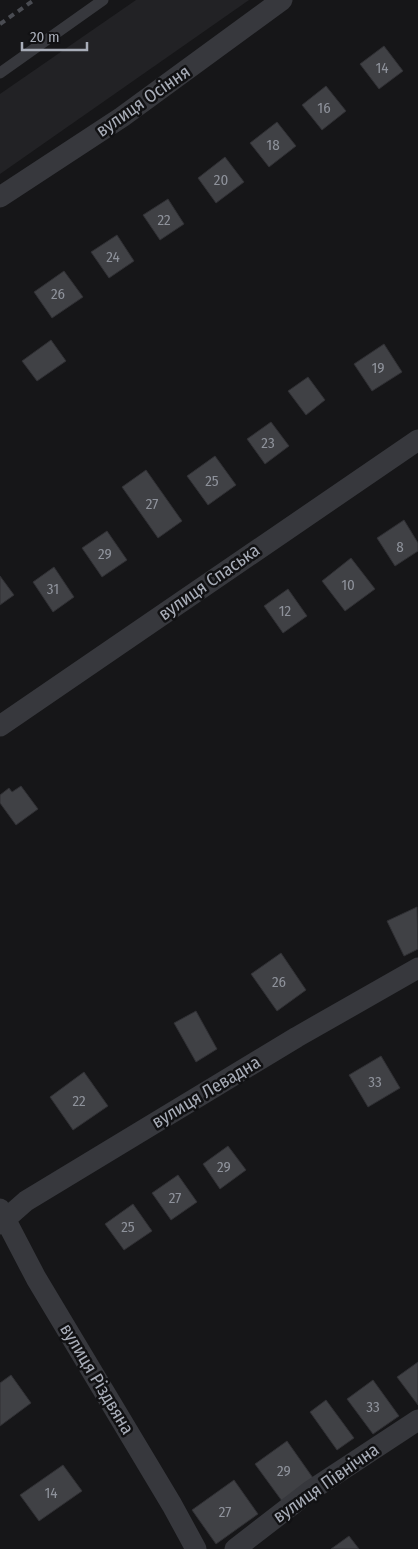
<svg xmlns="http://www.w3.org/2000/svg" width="418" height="1549" viewBox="0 0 418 1549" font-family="'Fira Sans Condensed',sans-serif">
  <rect width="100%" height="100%" fill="#161618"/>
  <path fill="#222225" d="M 136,0 L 249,0 L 0,174 L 0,94 Z"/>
  <path fill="#404145" stroke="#303034" d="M 384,46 L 403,71 L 379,89 L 360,64 Z
    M 326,86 L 346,111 L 322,130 L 302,105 Z
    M 277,122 L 296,146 L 269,167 L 250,143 Z
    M 225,157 L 244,182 L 216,203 L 198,178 Z
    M 168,199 L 184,224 L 160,240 L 143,215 Z
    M 117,235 L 134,261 L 109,278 L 91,252 Z
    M 64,271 L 83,297 L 52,318 L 34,292 Z
    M 51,340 L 66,361 L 37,381 L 22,361 Z
    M 384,344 L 402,372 L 372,391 L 354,364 Z
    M 308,377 L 325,400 L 306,415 L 288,391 Z
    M 271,422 L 289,446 L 265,464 L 247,439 Z
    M 215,456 L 236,485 L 208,505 L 187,476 Z
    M 146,470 L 182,521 L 158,538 L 122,487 Z
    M 404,520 L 418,543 L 418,551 L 395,566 L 377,538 Z
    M 107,531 L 127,560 L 102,577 L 82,548 Z
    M 351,558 L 375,589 L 345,611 L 322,581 Z
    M 54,567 L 74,597 L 53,612 L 33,582 Z
    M 0,576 L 14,595 L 0,605 Z
    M 288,589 L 307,616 L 283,633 L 264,606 Z
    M 21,786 L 38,809 L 16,825 L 0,803 L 0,795 L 9,788 L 12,792 Z
    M 417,907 L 418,949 L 404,956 L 387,921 Z
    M 281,953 L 306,990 L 277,1011 L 251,974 Z
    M 196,1011 L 217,1049 L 196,1062 L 174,1023 Z
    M 381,1056 L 400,1088 L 368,1107 L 349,1075 Z
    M 84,1072 L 108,1106 L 73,1130 L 50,1097 Z
    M 228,1146 L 246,1170 L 220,1189 L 203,1164 Z
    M 178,1175 L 197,1202 L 171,1220 L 152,1193 Z
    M 133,1204 L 152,1231 L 124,1250 L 105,1224 Z
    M 418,1362 L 418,1405 L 397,1377 Z
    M 11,1375 L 31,1403 L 0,1426 L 0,1383 Z
    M 373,1380 L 399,1416 L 373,1434 L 347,1399 Z
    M 326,1400 L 354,1438 L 337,1450 L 310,1412 Z
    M 287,1441 L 313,1478 L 282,1501 L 255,1464 Z
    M 63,1465 L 82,1491 L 39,1521 L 20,1495 Z
    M 234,1480 L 258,1514 L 216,1544 L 192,1510 Z
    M 349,1536 L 359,1549 L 331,1549 Z"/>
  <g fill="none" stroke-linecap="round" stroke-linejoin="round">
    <path stroke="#37383d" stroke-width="11" d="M 0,73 L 103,0"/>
    <path stroke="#37383d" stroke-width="21" d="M 0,197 L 122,117 L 282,0
      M 0,726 L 418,440
      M 0,1209 L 36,1278 L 172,1505 L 196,1549
      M 0,1224 L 26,1201 L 297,1037 L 418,968
      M 235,1549 L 310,1491 L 418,1420"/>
    <path stroke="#4a4c52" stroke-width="4" stroke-dasharray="6 5" stroke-linecap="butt" d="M 0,24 L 34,0"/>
  </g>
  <g text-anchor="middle" stroke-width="5" stroke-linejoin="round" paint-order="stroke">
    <g font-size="15" fill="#8e929b">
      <text x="382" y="73">14</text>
      <text x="324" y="113">16</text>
      <text x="273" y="150">18</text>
      <text x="221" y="185">20</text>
      <text x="164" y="225">22</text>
      <text x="113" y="262">24</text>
      <text x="58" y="299">26</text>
      <text x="378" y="373">19</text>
      <text x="268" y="448">23</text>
      <text x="212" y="486">25</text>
      <text x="152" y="509">27</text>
      <text x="400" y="552">8</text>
      <text x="105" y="559">29</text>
      <text x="348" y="590">10</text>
      <text x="53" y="594">31</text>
      <text x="285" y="616">12</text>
      <text x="279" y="987">26</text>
      <text x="375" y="1087">33</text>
      <text x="79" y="1106">22</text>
      <text x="224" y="1172">29</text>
      <text x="175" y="1203">27</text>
      <text x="128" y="1232">25</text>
      <text x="373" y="1412">33</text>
      <text x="284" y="1476">29</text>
      <text x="51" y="1498">14</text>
      <text x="225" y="1517">27</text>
    </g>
    <g font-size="18" fill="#a8adb8" stroke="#111113">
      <text transform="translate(143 101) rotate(-35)" y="6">вулиця Осіння</text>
      <text transform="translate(209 582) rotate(-35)" y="6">вулиця Спаська</text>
      <text transform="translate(206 1092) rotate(-31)" y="6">вулиця Левадна</text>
      <text transform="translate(97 1379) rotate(59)" y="6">вулиця Різдвяна</text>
      <text transform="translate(326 1483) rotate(-35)" y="6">вулиця Північна</text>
    </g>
  </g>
  <path d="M22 42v8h65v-8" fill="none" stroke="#a8adb8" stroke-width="2.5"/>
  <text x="30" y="42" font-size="15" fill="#a8adb8" stroke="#111113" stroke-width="4" paint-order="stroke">20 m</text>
</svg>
